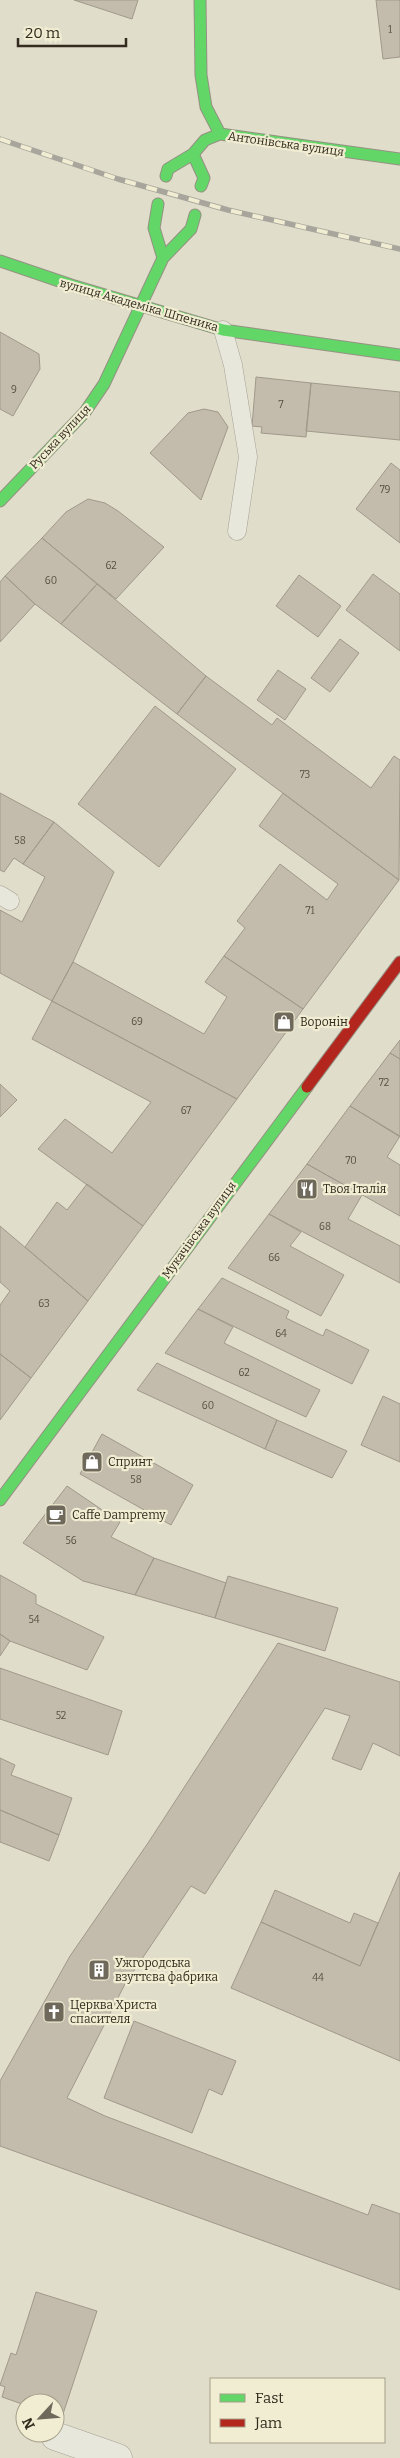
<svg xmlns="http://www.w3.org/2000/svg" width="400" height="2458" viewBox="0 0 400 2458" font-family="Bitter,serif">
  <rect width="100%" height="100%" fill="#e0ddcb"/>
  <path fill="#c3bcac" stroke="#a0998b" d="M 74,0 L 138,0 L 132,19 Z
    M 376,0 L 400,0 L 400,57 L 383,59 Z
    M 0,332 L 39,354 L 40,369 L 13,416 L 0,409 Z
    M 256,377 L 311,383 L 306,437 L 261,433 L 262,427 L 252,426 Z
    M 311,383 L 400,392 L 400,440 L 306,431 Z
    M 204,409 L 218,412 L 228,427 L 201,500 L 150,453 L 188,413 Z
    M 391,463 L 400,470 L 400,543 L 356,509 Z
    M 88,499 L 105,503 L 118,511 L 164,547 L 116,599 L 42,538 L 66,512 Z
    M 42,538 L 97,584 L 61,624 L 35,604 L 5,576 Z
    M 373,574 L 400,594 L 400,651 L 346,610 Z
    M 299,575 L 341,606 L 318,637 L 276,606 Z
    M 5,576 L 35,604 L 0,642 L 0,582 Z
    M 97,584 L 206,676 L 177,714 L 61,624 Z
    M 340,639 L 359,653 L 330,692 L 311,678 Z
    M 278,670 L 306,689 L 285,720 L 257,700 Z
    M 206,676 L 272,725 L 277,718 L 371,788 L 394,756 L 400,760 L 399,880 L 177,714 Z
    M 155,706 L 236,769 L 159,867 L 78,804 Z
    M 0,793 L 54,822 L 23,864 L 14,858 L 4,872 L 0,870 Z
    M 283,793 L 399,880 L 303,1009 L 224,956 L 245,928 L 237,921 L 280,864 L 327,900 L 338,884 L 259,826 Z
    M 54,822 L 114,872 L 73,962 L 52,1001 L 0,973 L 0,910 L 22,922 L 45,877 L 23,864 Z
    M 224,956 L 303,1009 L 237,1099 L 52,1001 L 73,962 L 204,1034 L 227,997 L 205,982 Z
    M 52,1001 L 237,1099 L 143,1226 L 38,1149 L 65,1119 L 112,1153 L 151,1102 L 32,1039 Z
    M 400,1040 L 400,1059 L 390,1053 Z
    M 390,1053 L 400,1059 L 400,1137 L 350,1106 Z
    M 0,1084 L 17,1100 L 0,1117 Z
    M 350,1106 L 400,1136 L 387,1157 L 400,1165 L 400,1216 L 307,1164 Z
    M 307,1164 L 362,1195 L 348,1219 L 400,1246 L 400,1283 L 269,1214 Z
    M 87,1184 L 143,1226 L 88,1301 L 25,1247 L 57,1202 L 67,1210 Z
    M 269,1214 L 301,1232 L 290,1246 L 344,1275 L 321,1316 L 228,1268 Z
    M 0,1226 L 88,1301 L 31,1378 L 0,1354 L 0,1305 L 10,1291 L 0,1282 Z
    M 222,1278 L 289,1311 L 286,1318 L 323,1336 L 326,1329 L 369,1350 L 352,1384 L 198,1309 Z
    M 198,1309 L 233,1327 L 224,1343 L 320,1390 L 306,1417 L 165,1353 Z
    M 0,1354 L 31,1378 L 0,1420 Z
    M 157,1363 L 277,1420 L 265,1449 L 137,1390 Z
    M 383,1396 L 400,1404 L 400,1462 L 361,1445 Z
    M 277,1420 L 347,1451 L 332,1478 L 265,1449 Z
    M 102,1434 L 193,1485 L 171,1525 L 80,1474 Z
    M 67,1486 L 120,1522 L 111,1537 L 154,1558 L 135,1595 L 83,1581 L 23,1543 Z
    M 154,1558 L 226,1583 L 215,1618 L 135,1595 Z
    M 0,1575 L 36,1595 L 36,1604 L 104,1637 L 87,1670 L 10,1641 L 0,1634 Z
    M 228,1576 L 338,1608 L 325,1651 L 215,1618 Z
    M 0,1634 L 10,1641 L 0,1656 Z
    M 278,1643 L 400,1682 L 400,1756 L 373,1743 L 361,1770 L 332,1759 L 350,1716 L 325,1708 L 205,1894 L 191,1886 L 125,1984 L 67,2098 L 105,2116 L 368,2215 L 372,2204 L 400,2214 L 400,2290 L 0,2146 L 0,2081 L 70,1956 L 148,1843 Z
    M 0,1668 L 122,1711 L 108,1755 L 0,1719 Z
    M 0,1758 L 15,1765 L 11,1775 L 72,1798 L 59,1835 L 0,1810 Z
    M 0,1810 L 59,1835 L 49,1861 L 0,1842 Z
    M 400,1872 L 400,2061 L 231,1988 L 261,1922 L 360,1966 Z
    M 275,1890 L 350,1923 L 354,1913 L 378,1923 L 360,1966 L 261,1922 Z
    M 134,2021 L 236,2061 L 222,2095 L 209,2089 L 192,2133 L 104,2098 Z
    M 36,2292 L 97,2311 L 62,2417 L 55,2415 L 55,2403 L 25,2403 L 25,2405 L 2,2397 L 5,2387 L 0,2385 L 11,2353 L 16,2355 Z"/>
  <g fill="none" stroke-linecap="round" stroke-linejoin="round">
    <g stroke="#a5a195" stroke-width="19">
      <path id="lane" d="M 223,330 L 233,365 L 248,457 L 237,531
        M 0,895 L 10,901"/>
    </g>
    <g stroke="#a5a195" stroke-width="29">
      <path id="street" d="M 55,2436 L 118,2458"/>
    </g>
    <g stroke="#959184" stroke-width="13">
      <path id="fast" d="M 200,0 L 201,75 L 206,107 L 220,134
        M 193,154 L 204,178 L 201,186
        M 166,176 L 168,169 L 193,154 L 205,140 L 220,134 L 400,159
        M 158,204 L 154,228 L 163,258
        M 0,261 L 71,285 L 223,330 L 400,355
        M 0,501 L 85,412 L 104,384 L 163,258 L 191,229 L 195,215
        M 0,1500 L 307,1087"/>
    </g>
    <g stroke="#959184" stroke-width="13">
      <path id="jam" d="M 307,1087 L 400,962"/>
    </g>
    <use href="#lane" stroke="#e8e7dc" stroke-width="18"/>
    <use href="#street" stroke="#e8e7dc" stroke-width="28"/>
    <use href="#fast" stroke="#63d668" stroke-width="11"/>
    <use href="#jam" stroke="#b3261e" stroke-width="11"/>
    <g stroke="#a8a69c" stroke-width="5.5">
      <path id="rail" d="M 0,139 L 118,179 L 228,210 L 400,249"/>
    </g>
    <use href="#rail" stroke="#f1edd2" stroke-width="4" stroke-dasharray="11" stroke-linecap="butt"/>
  </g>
  <defs>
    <g id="shop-square" transform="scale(1.125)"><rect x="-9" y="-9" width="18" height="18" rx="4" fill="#6f695b" stroke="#f1edd2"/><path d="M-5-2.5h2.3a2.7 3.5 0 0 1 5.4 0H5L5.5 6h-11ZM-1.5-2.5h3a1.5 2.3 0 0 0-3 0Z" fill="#fff"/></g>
    <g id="restaurant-square" transform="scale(1.125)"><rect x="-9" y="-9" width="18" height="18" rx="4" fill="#6f695b" stroke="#f1edd2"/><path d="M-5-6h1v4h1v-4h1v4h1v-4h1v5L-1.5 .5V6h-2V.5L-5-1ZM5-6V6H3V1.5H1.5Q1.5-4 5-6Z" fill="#fff"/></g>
    <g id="cafe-square" transform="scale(1.125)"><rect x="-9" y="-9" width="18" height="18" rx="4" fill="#6f695b" stroke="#f1edd2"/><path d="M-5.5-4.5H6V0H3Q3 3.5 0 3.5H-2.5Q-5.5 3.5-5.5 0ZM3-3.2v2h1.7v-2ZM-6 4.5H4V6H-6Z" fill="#fff"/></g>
    <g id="building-square" transform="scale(1.125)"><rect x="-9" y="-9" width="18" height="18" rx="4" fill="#6f695b" stroke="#f1edd2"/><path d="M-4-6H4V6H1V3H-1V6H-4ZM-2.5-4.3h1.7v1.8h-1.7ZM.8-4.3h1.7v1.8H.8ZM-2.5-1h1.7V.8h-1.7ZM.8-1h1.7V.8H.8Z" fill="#fff"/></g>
    <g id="church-square" transform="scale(1.125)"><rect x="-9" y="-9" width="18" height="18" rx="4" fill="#6f695b" stroke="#f1edd2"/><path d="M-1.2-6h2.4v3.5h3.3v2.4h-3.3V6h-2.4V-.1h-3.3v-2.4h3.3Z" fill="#fff"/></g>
  </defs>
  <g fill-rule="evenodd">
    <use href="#shop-square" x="284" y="1022"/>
    <use href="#restaurant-square" x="307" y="1189"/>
    <use href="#shop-square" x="92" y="1462"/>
    <use href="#cafe-square" x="56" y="1515"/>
    <use href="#building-square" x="99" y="1970"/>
    <use href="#church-square" x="54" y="2012"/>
  </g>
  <g text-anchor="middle" stroke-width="4.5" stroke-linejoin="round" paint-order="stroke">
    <g font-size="10" fill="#564f42">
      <text x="390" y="33">1</text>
      <text x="14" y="393">9</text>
      <text x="281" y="408">7</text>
      <text x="385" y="493">79</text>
      <text x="111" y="569">62</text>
      <text x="51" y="584">60</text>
      <text x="305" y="778">73</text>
      <text x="20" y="844">58</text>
      <text x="310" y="914">71</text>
      <text x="137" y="1025">69</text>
      <text x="384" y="1086">72</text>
      <text x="186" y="1114">67</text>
      <text x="351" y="1164">70</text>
      <text x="325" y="1230">68</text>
      <text x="274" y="1261">66</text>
      <text x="44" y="1307">63</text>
      <text x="281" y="1337">64</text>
      <text x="244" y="1376">62</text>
      <text x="208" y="1409">60</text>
      <text x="136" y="1483">58</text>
      <text x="71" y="1544">56</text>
      <text x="34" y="1623">54</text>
      <text x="61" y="1719">52</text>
      <text x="318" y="1981">44</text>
    </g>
    <g font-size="12" fill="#322b1e" stroke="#f1edd2">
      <text transform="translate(286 144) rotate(8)" y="4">Антонівська вулиця</text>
      <text transform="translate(139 305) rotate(16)" y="4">вулиця Академіка Шпеника</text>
      <text transform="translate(60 437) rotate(-47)" y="4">Руська вулиця</text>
      <text transform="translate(199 1230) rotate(-54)" y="4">Мукачівська вулиця</text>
    </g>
    <g font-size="12" fill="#322b1e" stroke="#f1edd2" text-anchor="start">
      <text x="300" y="1026">Воронін</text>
      <text x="323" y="1193">Твоя Італія</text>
      <text x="108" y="1466">Спринт</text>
      <text x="72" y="1519">Caffe Dampremy</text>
      <text x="115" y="1967">Ужгородська<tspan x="115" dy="14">взуттєва фабрика</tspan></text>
      <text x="70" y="2009">Церква Христа<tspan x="70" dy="14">спасителя</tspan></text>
    </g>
  </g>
  <rect x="210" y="2378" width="175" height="65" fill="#f1edd2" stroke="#a59f8a"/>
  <rect x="220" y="2394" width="25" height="8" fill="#63d668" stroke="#a59f8a"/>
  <text x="255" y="2403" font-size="15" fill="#322b1e">Fast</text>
  <rect x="220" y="2419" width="25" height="8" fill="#b3261e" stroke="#a59f8a"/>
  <text x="255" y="2428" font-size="15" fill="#322b1e">Jam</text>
  <g transform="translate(40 2418) rotate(244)"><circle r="24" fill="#f1edd2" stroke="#a59f8a"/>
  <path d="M0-4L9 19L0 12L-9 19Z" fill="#6f695b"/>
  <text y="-8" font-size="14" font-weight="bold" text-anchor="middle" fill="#322b1e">N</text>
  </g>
  <path d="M18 38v8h108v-8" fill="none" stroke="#322b1e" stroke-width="2.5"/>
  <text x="25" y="38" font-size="15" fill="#322b1e" stroke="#f1edd2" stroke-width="4" paint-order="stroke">20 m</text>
</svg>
